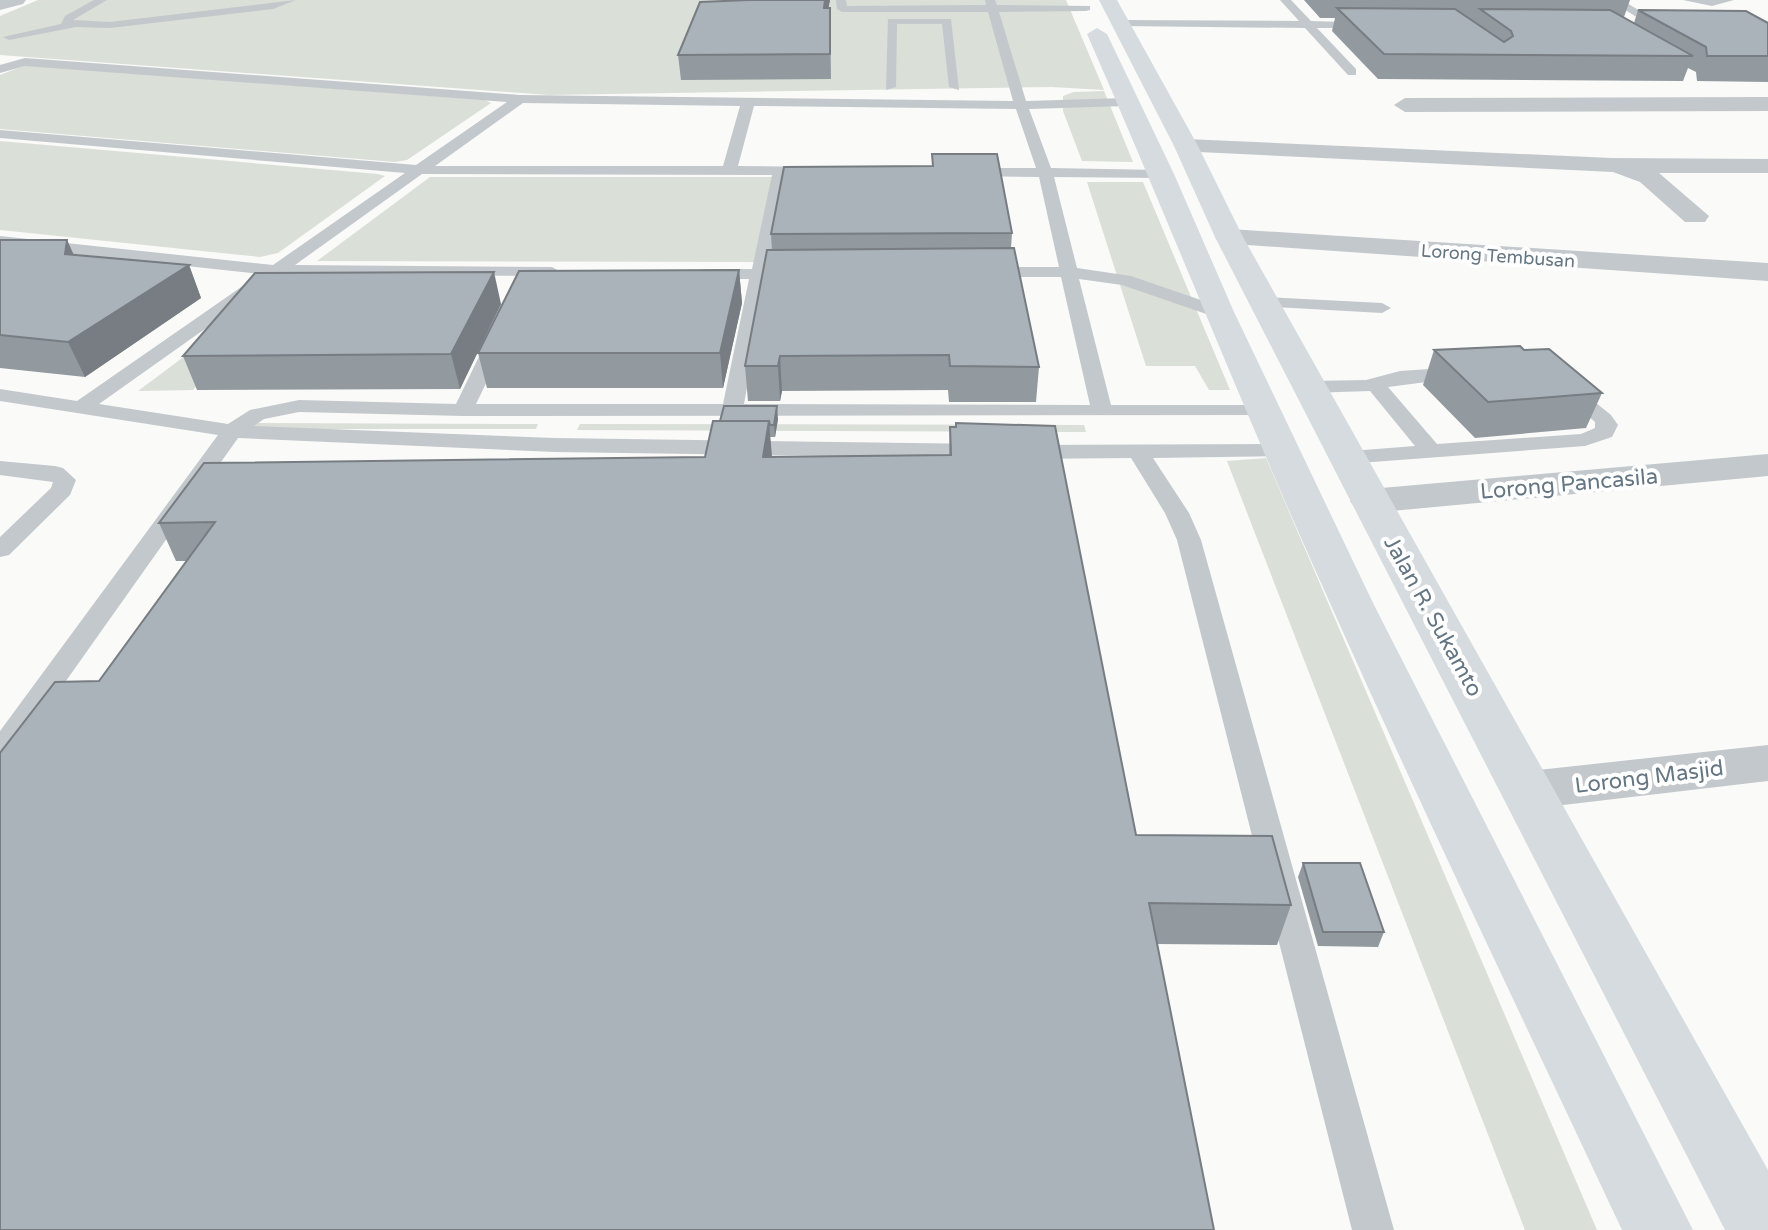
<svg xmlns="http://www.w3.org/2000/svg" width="1768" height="1230" viewBox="0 0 1768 1230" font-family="'Varela Round',sans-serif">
  <rect width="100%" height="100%" fill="#fafaf8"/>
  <path fill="#dadfd7" d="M 38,0 L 1066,0 L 1104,90 L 1052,87 L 549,95 L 0,55 L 0,16 Z
    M 26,65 L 485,100 L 491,103 L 407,160 L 395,162 L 0,129 L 0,75 Z
    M 1104,91 L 1133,162 L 1082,161 L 1063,111 L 1063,96 L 1074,92 Z
    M 0,141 L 378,174 L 385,176 L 278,253 L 260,257 L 0,230 Z
    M 430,177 L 776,177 L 761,262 L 317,261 Z
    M 1087,182 L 1143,182 L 1230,390 L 1209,390 L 1195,366 L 1146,366 Z
    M 276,288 L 193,390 L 138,391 Z
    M 253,423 L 538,424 L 536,429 L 248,429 Z
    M 580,424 L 1084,425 L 1086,432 L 577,430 Z
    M 1266,458 L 1597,1230 L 1525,1230 L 1227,461 Z"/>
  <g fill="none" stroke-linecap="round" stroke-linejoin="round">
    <path fill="#c3c8cc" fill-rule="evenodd" d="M 94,0 L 107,0 L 73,20 L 110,22 L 296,0 L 273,9 L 110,28 L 76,27 L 9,40 L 3,37 L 61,24 L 65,16 Z
      M 836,0 L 846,0 L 847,6 L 986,5 L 985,0 L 995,0 L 997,5 L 1090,6 L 1090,10 L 1086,11 L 999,12 L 1026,101 L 1127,98 L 1134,102 L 1127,106 L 1029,109 L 1051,168 L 1161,170 L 1168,174 L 1161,178 L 1054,177 L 1077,268 L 1131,276 L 1224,308 L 1227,312 L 1218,318 L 1122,285 L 1079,279 L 1111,405 L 1263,405 L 1270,407 L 1273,411 L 1270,415 L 463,416 L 299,412 L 264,419 L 254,426 L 555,438 L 985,444 L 996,451 L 985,458 L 555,452 L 238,438 L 10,760 L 0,763 L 0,731 L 218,435 L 0,401 L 0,389 L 77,401 L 260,274 L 0,246 L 0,236 L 273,265 L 405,173 L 0,138 L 0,130 L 416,165 L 507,102 L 25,66 L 0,73 L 0,65 L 25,58 L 520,95 L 1013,101 L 988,12 L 842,12 L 837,9 ZM 523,103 L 740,106 L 723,166 L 435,166 ZM 754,106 L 1016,109 L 1036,168 L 964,168 L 957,172 L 964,176 L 1039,177 L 1059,267 L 984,267 L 975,272 L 984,277 L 1061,277 L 1090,405 L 744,404 L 767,279 L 796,279 L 805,274 L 796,269 L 769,269 L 787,175 L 817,175 L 824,171 L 817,167 L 738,166 ZM 422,174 L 772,175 L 752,269 L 704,269 L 695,274 L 704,279 L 749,279 L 723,404 L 476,404 L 508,338 L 498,332 L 488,338 L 456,404 L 299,400 L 250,410 L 228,424 L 99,404 L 281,275 L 558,276 L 561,272 L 552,267 L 295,265 Z
      M 1280,0 L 1291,0 L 1311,21 L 1372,23 L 1374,25 L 1368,28 L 1317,28 L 1356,69 L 1356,75 L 1348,75 L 1305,28 L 1121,26 L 1115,23 L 1121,20 L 1299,21 Z
      M 1609,0 L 1622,0 L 1666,27 L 1656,29 Z
      M 1683,0 L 1734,0 L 1712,6 Z
      M 888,19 L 951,19 L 959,90 L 949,87 L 942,24 L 897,24 L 896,87 L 886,90 Z
      M 1264,297 L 1382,303 L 1391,308 L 1382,313 L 1258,306 L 1255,302 L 1258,298 Z
      M 1458,367 L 1468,373 L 1465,377 L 1388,387 L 1437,444 L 1581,434 L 1595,428 L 1595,422 L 1558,390 L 1568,384 L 1575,386 L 1611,415 L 1618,425 L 1612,437 L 1585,446 L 1346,464 L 1338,462 L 1335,457 L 1338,452 L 1415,446 L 1370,391 L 1309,393 L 1299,387 L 1309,381 L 1366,380 L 1400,371 Z
      M 1281,444 L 1289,446 L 1292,451 L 1289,456 L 1153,458 L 1189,513 L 1201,540 L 1394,1230 L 1352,1230 L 1177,540 L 1165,513 L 1131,458 L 1024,459 L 1013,452 L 1024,445 Z
      M 0,461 L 55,466 L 63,468 L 76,480 L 70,495 L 9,555 L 0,557 L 0,537 L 51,488 L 53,482 L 0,475 Z"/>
    <path fill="#c3c8cc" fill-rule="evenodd" d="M 0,0 L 26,0 L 23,4 L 0,10 Z
      M 1768,97 L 1768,111 L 1405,112 L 1394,105 L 1405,98 Z
      M 1186,139 L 1611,158 L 1768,159 L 1768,173 L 1659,173 L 1709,216 L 1705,222 L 1685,222 L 1640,182 L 1613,172 L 1178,151 L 1174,146 L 1178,141 Z
      M 1229,229 L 1768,263 L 1768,281 L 1219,243 L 1215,237 L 1219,231 Z
      M 1768,454 L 1768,476 L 1370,513 L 1356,509 L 1350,501 L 1356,493 L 1370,489 Z
      M 1768,745 L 1768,781 L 1529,809 L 1511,804 L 1503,790 L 1511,776 L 1529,771 Z"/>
    <path fill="#d6dbdf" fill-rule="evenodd" d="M 1099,0 L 1117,0 L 1198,146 L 1243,237 L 1768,1170 L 1768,1230 L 1725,1230 L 1215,237 L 1174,146 Z
      M 1097,28 L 1107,34 L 1174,174 L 1234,312 L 1374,605 L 1693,1230 L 1622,1230 C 1524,1021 1424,814 1330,603 C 1245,415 1170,223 1087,34 Z"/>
  </g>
  <path fill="#929a9f" d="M 748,0 L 830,0 L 828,8 L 830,8 L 831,79 L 681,80 L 678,55 Z
    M 1304,0 L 1630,0 L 1624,17 L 1634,23 L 1638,10 L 1768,23 L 1768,82 L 1697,81 L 1696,72 L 1688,68 L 1683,81 L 1378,79 L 1332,31 L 1335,18 L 1320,18 Z
    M 932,154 L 1012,233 L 1011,248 L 1039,367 L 1036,402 L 949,402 L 948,390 L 782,391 L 780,401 L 748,401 L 745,366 L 772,250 L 771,234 L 932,166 Z
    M 0,240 L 67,240 L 74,255 L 189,265 L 201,298 L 85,377 L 0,368 Z
    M 739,270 L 742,303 L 723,388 L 487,388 L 478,353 Z
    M 501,304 L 460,389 L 197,390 L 183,356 Z
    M 1434,350 L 1524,350 L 1602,393 L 1586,428 L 1475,438 L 1423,385 Z
    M 778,419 L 775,437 L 770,437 L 772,457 L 949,455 L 950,427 L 1136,835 L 1291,905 L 1277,945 L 1157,944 L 99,681 L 187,561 L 176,561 L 159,523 L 705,457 Z
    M 1303,863 L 1384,932 L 1378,947 L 1318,946 L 1298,877 Z"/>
  <path fill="#777d82" d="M 825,0 L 830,0 L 824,31 L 824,8 Z
    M 67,240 L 81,272 L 65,254 Z
    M 189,265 L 201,298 L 85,377 L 68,342 Z
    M 739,270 L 742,303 L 723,388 L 720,353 Z
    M 494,272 L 501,304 L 460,389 L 451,354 Z
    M 780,356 L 782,391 L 780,401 L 778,366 Z
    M 777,406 L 778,419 L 775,437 L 774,425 Z
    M 769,421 L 772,458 L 763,457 Z"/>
  <path fill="#aab3b9" stroke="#777d82" stroke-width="2" d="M 748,0 L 825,0 L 824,8 L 830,8 L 830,54 L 678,55 L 700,2 Z
    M 1337,8 L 1455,9 L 1504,42 L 1513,36 L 1511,31 L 1480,9 L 1610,10 L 1693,56 L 1384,54 Z
    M 1638,10 L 1746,11 L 1768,23 L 1768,56 L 1707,56 L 1706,47 Z
    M 932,154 L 997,154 L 1012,233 L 771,234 L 784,167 L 933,166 Z
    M 0,240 L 67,240 L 65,254 L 189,265 L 68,342 L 0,335 Z
    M 1014,248 L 1039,367 L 950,366 L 949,355 L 780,356 L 778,366 L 745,366 L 767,250 Z
    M 739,270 L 720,353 L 478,353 L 519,271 Z
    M 494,272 L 451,354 L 183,356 L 255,273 Z
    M 1520,346 L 1524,350 L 1549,349 L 1602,393 L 1488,402 L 1434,350 Z
    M 724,406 L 777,406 L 774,425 L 770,425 L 769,421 L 720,421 Z
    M 713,421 L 769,421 L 763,457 L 951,455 L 950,427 L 956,427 L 956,423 L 1055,426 L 1136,835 L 1272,836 L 1291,905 L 1149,903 L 1214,1230 L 0,1230 L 0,753 L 55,682 L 99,681 L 215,522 L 159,523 L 204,463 L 705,457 Z
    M 1303,863 L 1360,863 L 1384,932 L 1323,932 Z"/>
  <g text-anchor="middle" stroke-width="8" stroke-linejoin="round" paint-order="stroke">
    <g font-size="18" fill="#657683" stroke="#fff">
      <text transform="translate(1498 256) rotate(4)" y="6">Lorong Tembusan</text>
    </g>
    <g font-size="22" fill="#657683" stroke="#fff">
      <text transform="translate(1569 483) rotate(-5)" y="8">Lorong Pancasila</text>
      <text transform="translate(1434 616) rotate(61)" y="8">Jalan R. Sukamto</text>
      <text transform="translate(1649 776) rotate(-7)" y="8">Lorong Masjid</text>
    </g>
  </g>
</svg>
